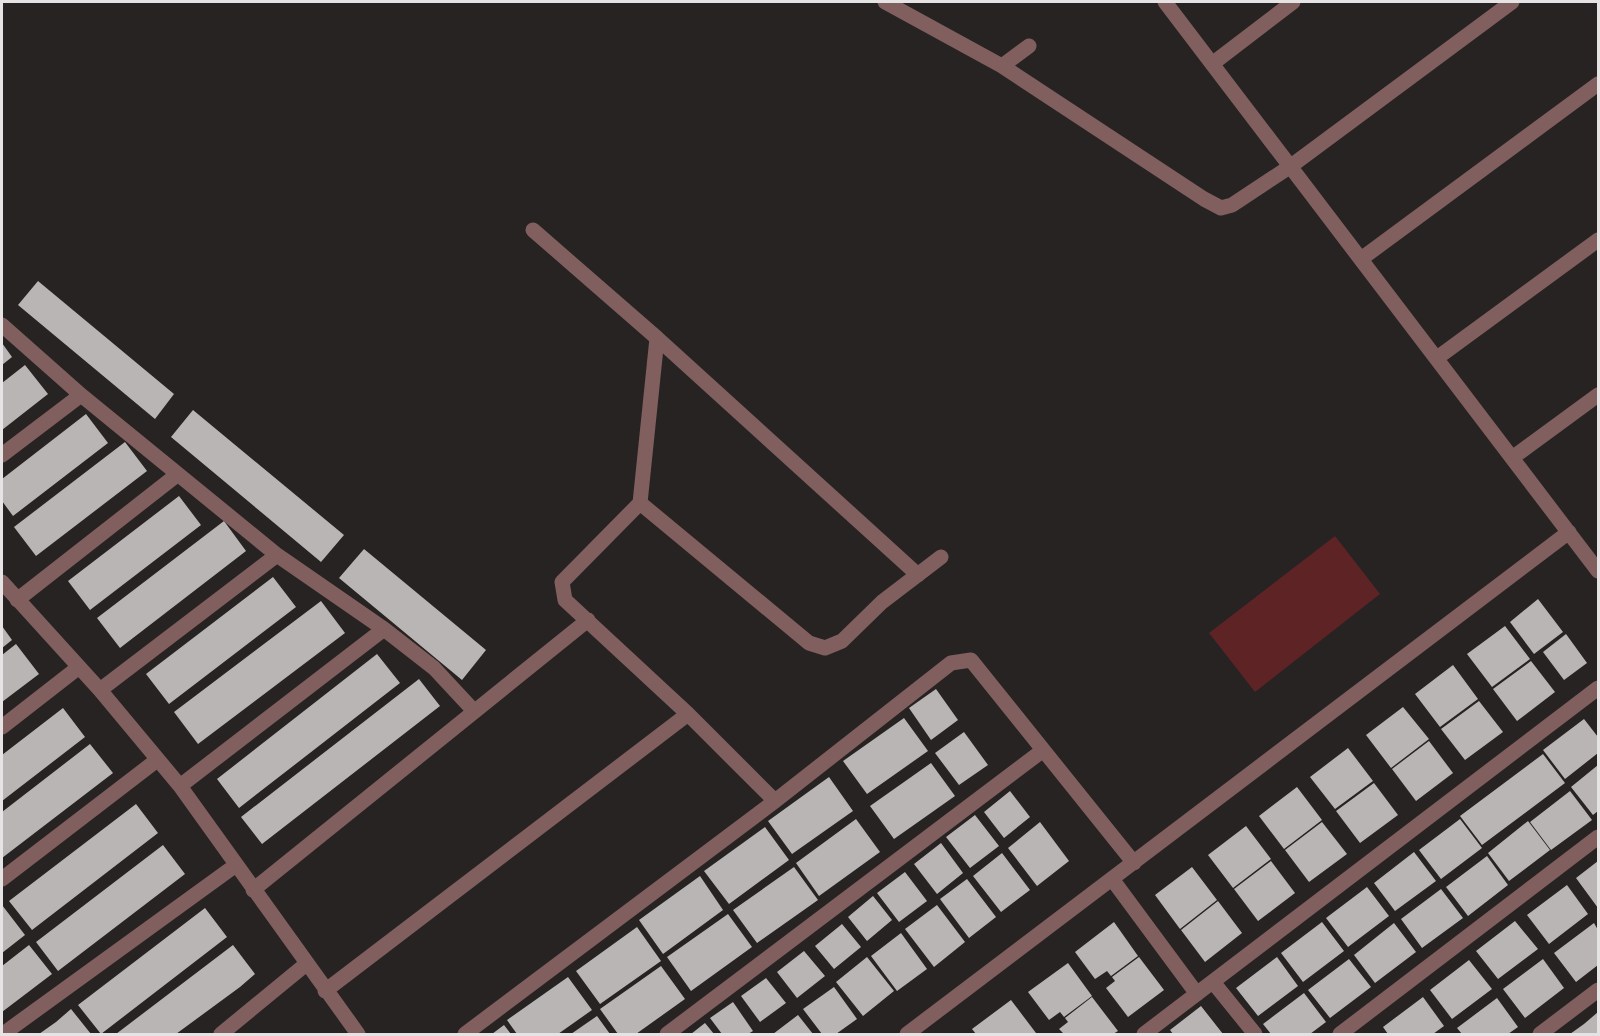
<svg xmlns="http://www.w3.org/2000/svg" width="1600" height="1036" viewBox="0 0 1600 1036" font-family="'Public Sans',sans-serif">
  <rect width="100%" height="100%" fill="#272323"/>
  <path fill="#5e2324" d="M 1335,536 L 1380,594 L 1255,692 L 1209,633 Z"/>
  <path fill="#bab5b5" d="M 38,281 L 174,394 L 155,419 L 18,305 Z
    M 2,343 L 12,357 L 2,365 Z
    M 25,365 L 48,394 L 2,430 L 2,383 Z
    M 193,410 L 344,535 L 321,562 L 171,437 Z
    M 86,414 L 108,443 L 13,516 L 2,501 L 2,479 Z
    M 125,442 L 147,471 L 36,556 L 14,527 Z
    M 179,496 L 201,525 L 90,610 L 68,581 Z
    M 224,521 L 246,551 L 120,648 L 97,618 Z
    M 364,549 L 486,650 L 462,680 L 339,578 Z
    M 273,577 L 296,607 L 169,704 L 146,674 Z
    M 1538,599 L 1563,632 L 1534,654 L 1510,622 Z
    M 321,601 L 345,633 L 198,744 L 174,712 Z
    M 2,626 L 12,640 L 2,648 Z
    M 1505,626 L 1530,659 L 1492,687 L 1467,654 Z
    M 1566,634 L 1587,663 L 1564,680 L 1543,652 Z
    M 16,644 L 39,674 L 2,702 L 2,655 Z
    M 377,654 L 400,683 L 239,808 L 217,779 Z
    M 1531,661 L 1555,692 L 1517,721 L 1493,689 Z
    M 1453,665 L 1478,699 L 1440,727 L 1415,694 Z
    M 419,679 L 440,706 L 262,844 L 241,817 Z
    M 936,689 L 958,720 L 931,740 L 909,708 Z
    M 1479,701 L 1503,732 L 1465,760 L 1441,729 Z
    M 1403,707 L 1429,739 L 1391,768 L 1366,735 Z
    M 63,708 L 85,737 L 2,801 L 2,755 Z
    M 904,718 L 928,751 L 867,794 L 843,761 Z
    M 1584,719 L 1598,737 L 1598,753 L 1565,779 L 1543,750 Z
    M 964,732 L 988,765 L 959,785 L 935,753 Z
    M 1429,741 L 1453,773 L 1416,801 L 1392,769 Z
    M 90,744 L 113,773 L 2,858 L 2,812 Z
    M 1348,748 L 1373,781 L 1335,809 L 1310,777 Z
    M 1543,754 L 1565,783 L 1482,845 L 1460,816 Z
    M 931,763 L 955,796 L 894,839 L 870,806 Z
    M 1598,765 L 1598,811 L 1593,815 L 1571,787 Z
    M 829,777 L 853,811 L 792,854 L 768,821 Z
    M 1374,783 L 1398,815 L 1360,843 L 1336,811 Z
    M 1297,787 L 1322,820 L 1284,849 L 1259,816 Z
    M 1010,791 L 1030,817 L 1004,838 L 984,812 Z
    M 1570,791 L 1592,820 L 1551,850 L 1530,822 Z
    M 136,804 L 158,833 L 32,930 L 9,901 Z
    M 975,815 L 999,846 L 970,868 L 946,837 Z
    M 856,819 L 880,852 L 819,896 L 796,863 Z
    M 1460,819 L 1482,848 L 1441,879 L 1419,850 Z
    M 1528,821 L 1550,850 L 1509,881 L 1488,853 Z
    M 1040,822 L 1069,861 L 1037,886 L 1008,848 Z
    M 1322,822 L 1347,854 L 1309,882 L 1285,850 Z
    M 1246,826 L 1271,859 L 1233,888 L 1208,855 Z
    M 765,827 L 789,860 L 729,904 L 704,871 Z
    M 941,843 L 963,873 L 937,894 L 914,864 Z
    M 163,845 L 185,874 L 58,971 L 36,942 Z
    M 1414,852 L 1436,881 L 1395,911 L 1374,883 Z
    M 1002,853 L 1030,890 L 1001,912 L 973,876 Z
    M 1487,856 L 1508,885 L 1468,916 L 1446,887 Z
    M 1271,861 L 1295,893 L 1258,921 L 1234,889 Z
    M 1598,861 L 1598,908 L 1576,878 Z
    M 794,867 L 818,900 L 757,943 L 733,910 Z
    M 1192,867 L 1217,900 L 1180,929 L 1155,895 Z
    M 905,872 L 927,901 L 899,922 L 877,893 Z
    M 700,876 L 723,910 L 663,954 L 639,920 Z
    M 967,879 L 996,917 L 969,938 L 940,899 Z
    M 1567,885 L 1588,914 L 1549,944 L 1527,915 Z
    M 1367,887 L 1389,916 L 1348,947 L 1326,918 Z
    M 1441,889 L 1463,918 L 1422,948 L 1401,919 Z
    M 873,896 L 892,920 L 867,941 L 848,917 Z
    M 1218,901 L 1242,933 L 1205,962 L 1181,930 Z
    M 2,905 L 25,935 L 2,953 Z
    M 937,905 L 965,942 L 934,967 L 905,929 Z
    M 205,908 L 227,937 L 101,1034 L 78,1005 Z
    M 728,914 L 752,947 L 691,991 L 667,957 Z
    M 1515,921 L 1538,949 L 1498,979 L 1476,951 Z
    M 1114,922 L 1138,956 L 1111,976 L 1107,971 L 1095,979 L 1075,952 Z
    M 1322,922 L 1344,951 L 1303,982 L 1281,953 Z
    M 1394,923 L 1416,952 L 1375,983 L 1354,955 Z
    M 1594,923 L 1598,930 L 1598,965 L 1576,982 L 1554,953 Z
    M 842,924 L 861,947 L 834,969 L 815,946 Z
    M 637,927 L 661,961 L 600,1004 L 576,971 Z
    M 901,933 L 927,969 L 897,991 L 871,956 Z
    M 29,945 L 52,974 L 2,1012 L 2,966 Z
    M 233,945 L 255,974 L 240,987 L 176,1034 L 116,1034 Z
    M 804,951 L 825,976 L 797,998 L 777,972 Z
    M 867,957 L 894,991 L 863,1016 L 836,982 Z
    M 1139,957 L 1164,990 L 1128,1017 L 1106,988 L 1115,981 L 1112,977 Z
    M 1277,957 L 1298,986 L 1258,1016 L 1236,988 Z
    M 1349,959 L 1371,987 L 1330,1018 L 1308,990 Z
    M 1543,959 L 1564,988 L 1525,1018 L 1503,989 Z
    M 1469,960 L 1492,989 L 1452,1019 L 1430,990 Z
    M 1068,963 L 1092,996 L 1064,1017 L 1060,1012 L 1049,1020 L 1028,992 Z
    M 661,966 L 685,999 L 636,1034 L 618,1034 L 600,1009 Z
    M 568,977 L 592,1010 L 558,1034 L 517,1034 L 507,1020 Z
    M 766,978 L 786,1003 L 760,1022 L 741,996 Z
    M 834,987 L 857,1019 L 836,1034 L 822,1034 L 803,1009 Z
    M 1304,993 L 1326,1022 L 1310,1034 L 1271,1034 L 1263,1024 Z
    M 1092,997 L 1118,1031 L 1113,1034 L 1064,1034 L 1059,1029 L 1068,1022 L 1065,1018 Z
    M 1423,997 L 1444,1026 L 1433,1034 L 1388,1034 L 1383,1027 Z
    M 1497,998 L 1518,1027 L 1508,1034 L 1462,1034 L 1457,1028 Z
    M 1011,1000 L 1036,1033 L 976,1034 L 972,1029 Z
    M 733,1002 L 753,1031 L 748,1034 L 722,1034 L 710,1018 Z
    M 1201,1006 L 1223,1034 L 1173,1034 L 1170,1030 Z
    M 71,1009 L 91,1034 L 39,1034 L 56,1022 Z
    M 1598,1012 L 1598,1034 L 1570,1034 L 1584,1024 Z
    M 798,1015 L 813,1034 L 773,1034 Z
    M 597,1016 L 610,1034 L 571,1034 Z
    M 705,1023 L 714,1034 L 691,1034 Z
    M 504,1025 L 511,1034 L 492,1034 Z"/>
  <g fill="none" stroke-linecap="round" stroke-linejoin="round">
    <path stroke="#805f5e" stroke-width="15" d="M 885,2 L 1002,66 L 1204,199 L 1221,208 L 1232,205 L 1291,166 L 1512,2
      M 1165,2 L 1598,571
      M 1212,64 L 1293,2
      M 1002,66 L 1029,46
      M 533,230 L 657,338 L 640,503 L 562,582 L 565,600 L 688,714 L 775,801
      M 1361,259 L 1598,84
      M 2,325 L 81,395 L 277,555 L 384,629 L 434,668 L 474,711
      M 657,338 L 918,575
      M 1437,358 L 1598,240
      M 2,455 L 81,395
      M 1512,458 L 1598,395
      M 640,503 L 809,643 L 825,648 L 842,641 L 882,602 L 941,557
      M 2,582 L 100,690 L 180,786 L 358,1034
      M 17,600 L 178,474
      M 100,690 L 277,555
      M 2,727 L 79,667
      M 180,786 L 384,629
      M 2,879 L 157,760
      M 1112,879 L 1197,994
      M 253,890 L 588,620
      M 1213,982 L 1255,1034
      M 325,991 L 688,714
      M 3,1034 L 236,865
      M 221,1034 L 305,965
      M 465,1034 L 775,801 L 951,663 L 971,660 L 1134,863
      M 667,1034 L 1042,751
      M 907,1034 L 1569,532
      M 1144,1034 L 1598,688
      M 1340,1034 L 1598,837
      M 1540,1034 L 1598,990"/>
  </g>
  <rect width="1600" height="1036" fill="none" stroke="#e5e3e3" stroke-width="6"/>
</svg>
